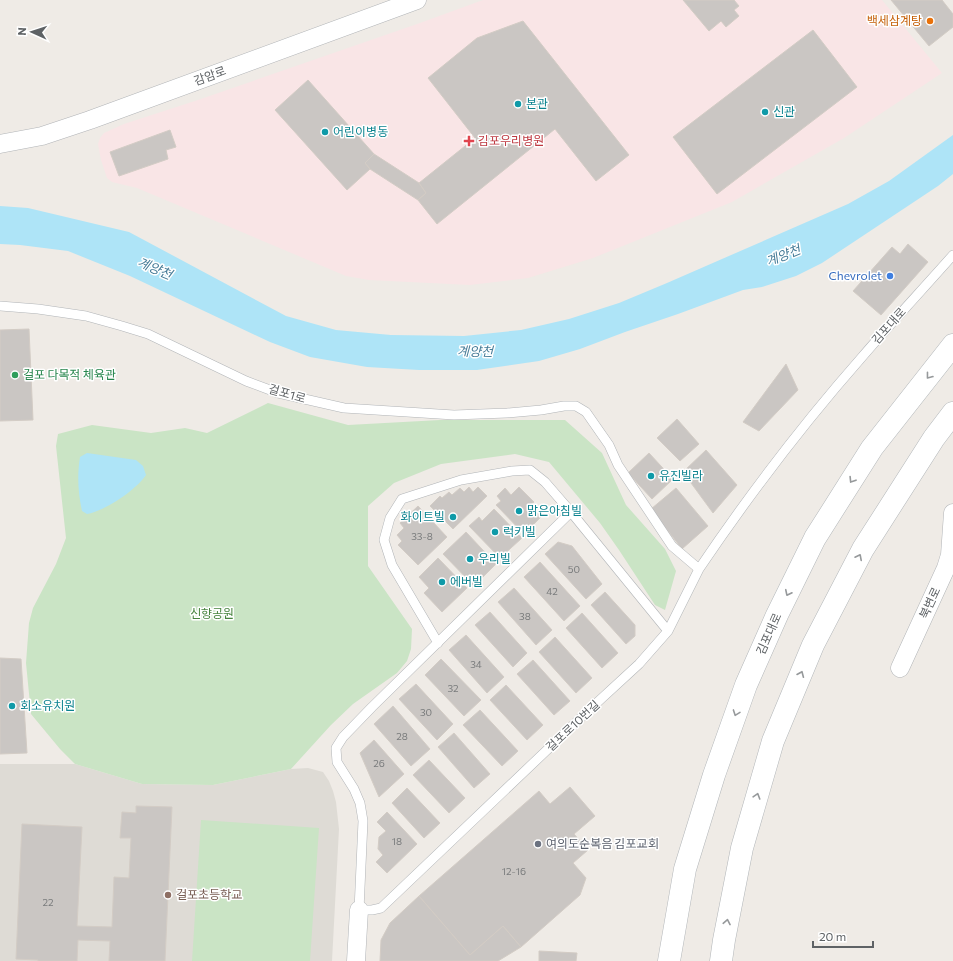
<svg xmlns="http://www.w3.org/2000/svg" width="953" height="961" viewBox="0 0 953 961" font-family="Commissioner,'Noto Sans KR',sans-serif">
  <rect width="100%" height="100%" fill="#efebe6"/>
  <path fill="#dedbd5" d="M 0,764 L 75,764 L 142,784 L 213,785 L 291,769 L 308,768 L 323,772 L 329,781 L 333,791 L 336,802 L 339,829 L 332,961 L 0,961 Z"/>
  <path fill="#f9e5e6" d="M 483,0 L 882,0 L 942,73 L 844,138 L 732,202 L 593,258 L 528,278 L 470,285 L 369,280 L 346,276 L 137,188 L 112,182 L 107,178 L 101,160 L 98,144 L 100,138 L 104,133 L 124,124 L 198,100 L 420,23 Z"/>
  <path fill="#cae4c5" d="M 268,403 L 348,425 L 440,420 L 565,420 L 602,453 L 626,505 L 665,549 L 676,571 L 665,610 L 655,605 L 619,550 L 600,523 L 549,462 L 515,454 L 441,464 L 394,483 L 368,506 L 368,566 L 412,629 L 411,649 L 407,661 L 397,673 L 353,704 L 331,725 L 291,769 L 213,785 L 142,784 L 75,764 L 60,749 L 31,714 L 26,663 L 29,623 L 33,608 L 56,564 L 66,538 L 56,446 L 58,434 L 92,425 L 151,433 L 185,428 L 207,433 Z
    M 201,820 L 319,828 L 310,961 L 192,961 Z"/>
  <path fill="#aee4f7" d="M 953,135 L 953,174 L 938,186 L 822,263 L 796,276 L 762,287 L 743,290 L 678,314 L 625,332 L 580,349 L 539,361 L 477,370 L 419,370 L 367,367 L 310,357 L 270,342 L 130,276 L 68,251 L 20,245 L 0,244 L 0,206 L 28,208 L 129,232 L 286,316 L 336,330 L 391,335 L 464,336 L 521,330 L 569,319 L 619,303 L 667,283 L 848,204 L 889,181 Z
    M 87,453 L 136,460 L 143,466 L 146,475 C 136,490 105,511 87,514 L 82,511 C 78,493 77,475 80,457 Z"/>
  <path fill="#cac6c3" stroke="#d3ccc5" d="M 683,0 L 734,0 L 739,6 L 734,10 L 739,16 L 726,27 L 721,21 L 709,31 Z
    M 891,0 L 942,0 L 953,14 L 953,27 L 929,46 Z
    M 523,21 L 629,155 L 596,181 L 555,129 L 437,224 L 418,200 L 426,193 L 419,183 L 475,138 L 428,78 L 477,38 Z
    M 813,30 L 857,87 L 717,194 L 673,137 Z
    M 308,80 L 374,154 L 365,163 L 370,169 L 347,190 L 275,110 Z
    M 170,130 L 176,147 L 166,150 L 168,159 L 119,176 L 110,152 Z
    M 374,154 L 419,183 L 426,193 L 418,200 L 370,169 L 365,163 Z
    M 908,244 L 928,262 L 881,315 L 853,291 L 892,247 L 900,254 Z
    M 29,329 L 33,420 L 0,421 L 0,330 Z
    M 786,364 L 798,390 L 759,431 L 743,422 Z
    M 677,419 L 699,444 L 680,461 L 657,438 Z
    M 706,450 L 737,485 L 713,513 L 683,472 Z
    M 649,453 L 673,479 L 652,499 L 628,473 Z
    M 469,487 L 473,492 L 478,487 L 487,496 L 453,529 L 430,506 L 440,496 L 442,498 L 449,492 L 452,495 L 460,488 L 464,492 Z
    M 519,487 L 534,502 L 530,505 L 541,517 L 524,534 L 496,505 L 501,501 L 497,496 L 505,488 L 511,495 Z
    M 676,488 L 708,526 L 682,549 L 651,509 Z
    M 418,506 L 447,537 L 418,565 L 398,545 L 402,541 L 397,535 L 404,528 L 400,523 Z
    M 494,509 L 522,538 L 500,558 L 469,526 L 479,517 L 482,521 Z
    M 466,532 L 496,564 L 474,586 L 443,554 Z
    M 558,542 L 572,546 L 602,584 L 586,599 L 545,554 Z
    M 438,558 L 467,588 L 442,612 L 424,593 L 429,588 L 419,577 Z
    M 540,562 L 580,606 L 564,621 L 524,577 Z
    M 514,588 L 552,630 L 536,645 L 498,602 Z
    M 605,592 L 635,625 L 635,636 L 626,644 L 591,605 Z
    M 490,612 L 527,653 L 513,667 L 475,625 Z
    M 582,613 L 618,653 L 602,668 L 566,628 Z
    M 466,635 L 504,677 L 487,693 L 449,650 Z
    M 555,637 L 592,678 L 576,693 L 539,652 Z
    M 0,658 L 21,659 L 27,753 L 0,754 Z
    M 441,659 L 481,700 L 464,716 L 425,675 Z
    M 533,660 L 570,701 L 554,715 L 517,674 Z
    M 416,684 L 453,724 L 437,740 L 399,699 Z
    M 506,685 L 543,725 L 527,740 L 490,700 Z
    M 393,706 L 430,749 L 411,766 L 374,724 Z
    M 480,710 L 518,751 L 502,766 L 463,725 Z
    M 454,733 L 490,774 L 474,788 L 438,747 Z
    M 374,740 L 404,774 L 379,797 L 360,753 Z
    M 429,760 L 465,798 L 449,813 L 413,775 Z
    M 570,787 L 595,816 L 574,834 L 588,850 L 573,863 L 586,878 L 580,895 L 521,947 L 503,926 L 470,955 L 419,896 L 539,791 L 550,804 Z
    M 407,788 L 440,823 L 424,838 L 392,803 Z
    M 136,806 L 172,807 L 165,961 L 109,961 L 110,941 L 78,940 L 77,961 L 38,961 L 38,960 L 16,959 L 22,824 L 82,827 L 77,926 L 112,927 L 114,877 L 129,878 L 131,838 L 120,838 L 122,812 L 136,813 Z
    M 387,812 L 417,844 L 387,873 L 376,862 L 383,855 L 378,849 L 379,837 L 386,831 L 377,822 Z
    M 419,896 L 470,955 L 503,926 L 521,947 L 498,961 L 380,961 L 381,940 L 390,923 Z
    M 539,951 L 577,953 L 576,961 L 539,961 Z"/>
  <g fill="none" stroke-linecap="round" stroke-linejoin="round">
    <g stroke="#b1b4b7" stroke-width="10">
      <path id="lane" d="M 0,306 L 38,309 L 86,316 L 122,326 L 148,334 L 246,381 L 278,393 L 344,408 L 454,415 L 507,413 L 541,410 L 564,406 L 576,406 L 586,412 L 609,445 L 618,465 L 672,546 L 699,569 C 749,495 803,424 862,357 C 892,322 923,289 953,255
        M 668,631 L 571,512 L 372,707 L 343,737 L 336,748 L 337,762 L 354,789 L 360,803 L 363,821 L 359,910 L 372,910 L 381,908 L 589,710 L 639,664 L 668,631 L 699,569
        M 438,643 L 392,565 L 384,540 L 390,518 L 402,499 L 461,480 L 512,471 L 530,470 L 545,482 L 571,512"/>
    </g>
    <g stroke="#b1b4b7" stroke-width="19">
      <path id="street" d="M 0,144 L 42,136 L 90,120 L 417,0
        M 900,668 L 946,568 L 950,555 L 953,513
        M 356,961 L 359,910"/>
    </g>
    <g stroke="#b2b6b9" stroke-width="23">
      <path id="secondary" d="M 669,961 L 685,869 L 714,775 L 746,685 L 777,615 L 815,538 L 872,448 L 953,345
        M 721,961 L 724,940 L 742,848 L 773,741 L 813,645 L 863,549 L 934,438 L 953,413"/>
    </g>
    <use href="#lane" stroke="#fff" stroke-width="9"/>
    <use href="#street" stroke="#fff" stroke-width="18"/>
    <use href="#secondary" stroke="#fff" stroke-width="22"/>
  </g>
  <defs><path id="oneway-chevron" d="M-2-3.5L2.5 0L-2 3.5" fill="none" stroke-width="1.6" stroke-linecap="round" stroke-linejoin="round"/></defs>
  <g stroke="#96999b">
    <use href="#oneway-chevron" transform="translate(929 376) rotate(128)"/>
    <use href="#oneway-chevron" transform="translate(852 480) rotate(122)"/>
    <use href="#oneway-chevron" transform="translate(859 557) rotate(-63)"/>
    <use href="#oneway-chevron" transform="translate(788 593) rotate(116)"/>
    <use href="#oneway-chevron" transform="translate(801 674) rotate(-67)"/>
    <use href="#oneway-chevron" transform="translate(736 713) rotate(110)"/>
    <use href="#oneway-chevron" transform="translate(757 796) rotate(-73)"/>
    <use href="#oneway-chevron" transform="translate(727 922) rotate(-79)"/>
  </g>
  <circle fill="#e8710a" stroke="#fff" stroke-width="1.5" cx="930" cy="21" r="4"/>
  <g fill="#0f9aa8" stroke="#fff" stroke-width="1.5">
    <circle cx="518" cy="104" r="4"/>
    <circle cx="765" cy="112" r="4"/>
    <circle cx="325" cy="132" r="4"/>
    <circle cx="651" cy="476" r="4"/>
    <circle cx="519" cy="511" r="4"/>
    <circle cx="453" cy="517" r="4"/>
    <circle cx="495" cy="532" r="4"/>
    <circle cx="470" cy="559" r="4"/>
    <circle cx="442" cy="582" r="4"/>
    <circle cx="12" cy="706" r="4"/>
  </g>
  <path fill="#e0444e" stroke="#fff" stroke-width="1.5" d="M467 135h4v4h4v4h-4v4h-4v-4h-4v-4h4z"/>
  <circle fill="#3f7fe0" stroke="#fff" stroke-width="1.5" cx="890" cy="276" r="4"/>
  <circle fill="#2e9e5b" stroke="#fff" stroke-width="1.5" cx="15" cy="375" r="4"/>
  <circle fill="#6b7280" stroke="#fff" stroke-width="1.5" cx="538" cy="844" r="4"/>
  <circle fill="#8d6e63" stroke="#fff" stroke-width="1.5" cx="168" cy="895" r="4"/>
  <g text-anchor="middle" stroke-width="3" stroke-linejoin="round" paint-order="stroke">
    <g font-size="10" fill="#797b7c">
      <text x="422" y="540">33-8</text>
      <text x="574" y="573">50</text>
      <text x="552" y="595">42</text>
      <text x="525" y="620">38</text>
      <text x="476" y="668">34</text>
      <text x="453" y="692">32</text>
      <text x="426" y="716">30</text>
      <text x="402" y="740">28</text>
      <text x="379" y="767">26</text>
      <text x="397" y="845">18</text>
      <text x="514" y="875">12-16</text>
      <text x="48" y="906">22</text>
    </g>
    <g font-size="12" fill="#c56008" stroke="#fff" text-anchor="end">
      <text x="922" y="25">백세삼계탕</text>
    </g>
    <g font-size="12" fill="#5e6265" stroke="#fff">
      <text transform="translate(210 76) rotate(-20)" y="4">감암로</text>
      <text transform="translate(889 326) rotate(-48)" y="4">김포대로</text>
      <text transform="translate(287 394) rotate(16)" y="4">걸포1로</text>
      <text transform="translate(930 603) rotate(-65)" y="4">북변로</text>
      <text transform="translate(769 634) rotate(-66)" y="4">김포대로</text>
      <text transform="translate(573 726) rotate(-43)" y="4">걸포로10번길</text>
    </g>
    <g font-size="12" fill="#0d838f" stroke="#fff" text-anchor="start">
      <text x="526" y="108">본관</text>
      <text x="773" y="116">신관</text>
      <text x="333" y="136">어린이병동</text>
      <text x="659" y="480">유진빌라</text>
      <text x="527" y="515">맑은아침빌</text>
      <text x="445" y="521" text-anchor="end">화이트빌</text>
      <text x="503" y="536">럭키빌</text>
      <text x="478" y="563">우리빌</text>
      <text x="450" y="586">에버빌</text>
      <text x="20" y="710">회소유치원</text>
    </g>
    <g font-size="12" fill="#be3a42" stroke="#fff" text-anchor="start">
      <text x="478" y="145">김포우리병원</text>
    </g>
    <g font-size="12" fill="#366cbe" stroke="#fff" text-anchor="end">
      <text x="882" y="280">Chevrolet</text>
    </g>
    <g font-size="12" fill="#27864d" stroke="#fff" text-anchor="start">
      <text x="23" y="379">걸포 다목적 체육관</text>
    </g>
    <g font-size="12" fill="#47843e" stroke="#fff">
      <text x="212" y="618">신향공원</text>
    </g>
    <g font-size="12" fill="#5b616d" stroke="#fff" text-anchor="start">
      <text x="546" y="848">여의도순복음 김포교회</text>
    </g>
    <g font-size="12" fill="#785e54" stroke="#fff" text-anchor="start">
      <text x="176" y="899">걸포초등학교</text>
    </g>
    <g font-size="13" font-style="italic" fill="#457b97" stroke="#fff">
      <text transform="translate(783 255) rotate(-22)" y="5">계양천</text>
      <text transform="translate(155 268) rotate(23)" y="5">계양천</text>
      <text transform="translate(475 351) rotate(1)" y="5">계양천</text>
    </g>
  </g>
  <g transform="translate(32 32) rotate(273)" stroke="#ffffff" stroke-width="3" paint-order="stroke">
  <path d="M0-3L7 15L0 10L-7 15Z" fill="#5e6265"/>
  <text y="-6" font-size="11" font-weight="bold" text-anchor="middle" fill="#5e6265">N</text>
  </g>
  <path d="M813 941v6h60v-6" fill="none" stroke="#5e6265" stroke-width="2"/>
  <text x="819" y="941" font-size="12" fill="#5e6265" stroke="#ffffff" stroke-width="3" paint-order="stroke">20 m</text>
</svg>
